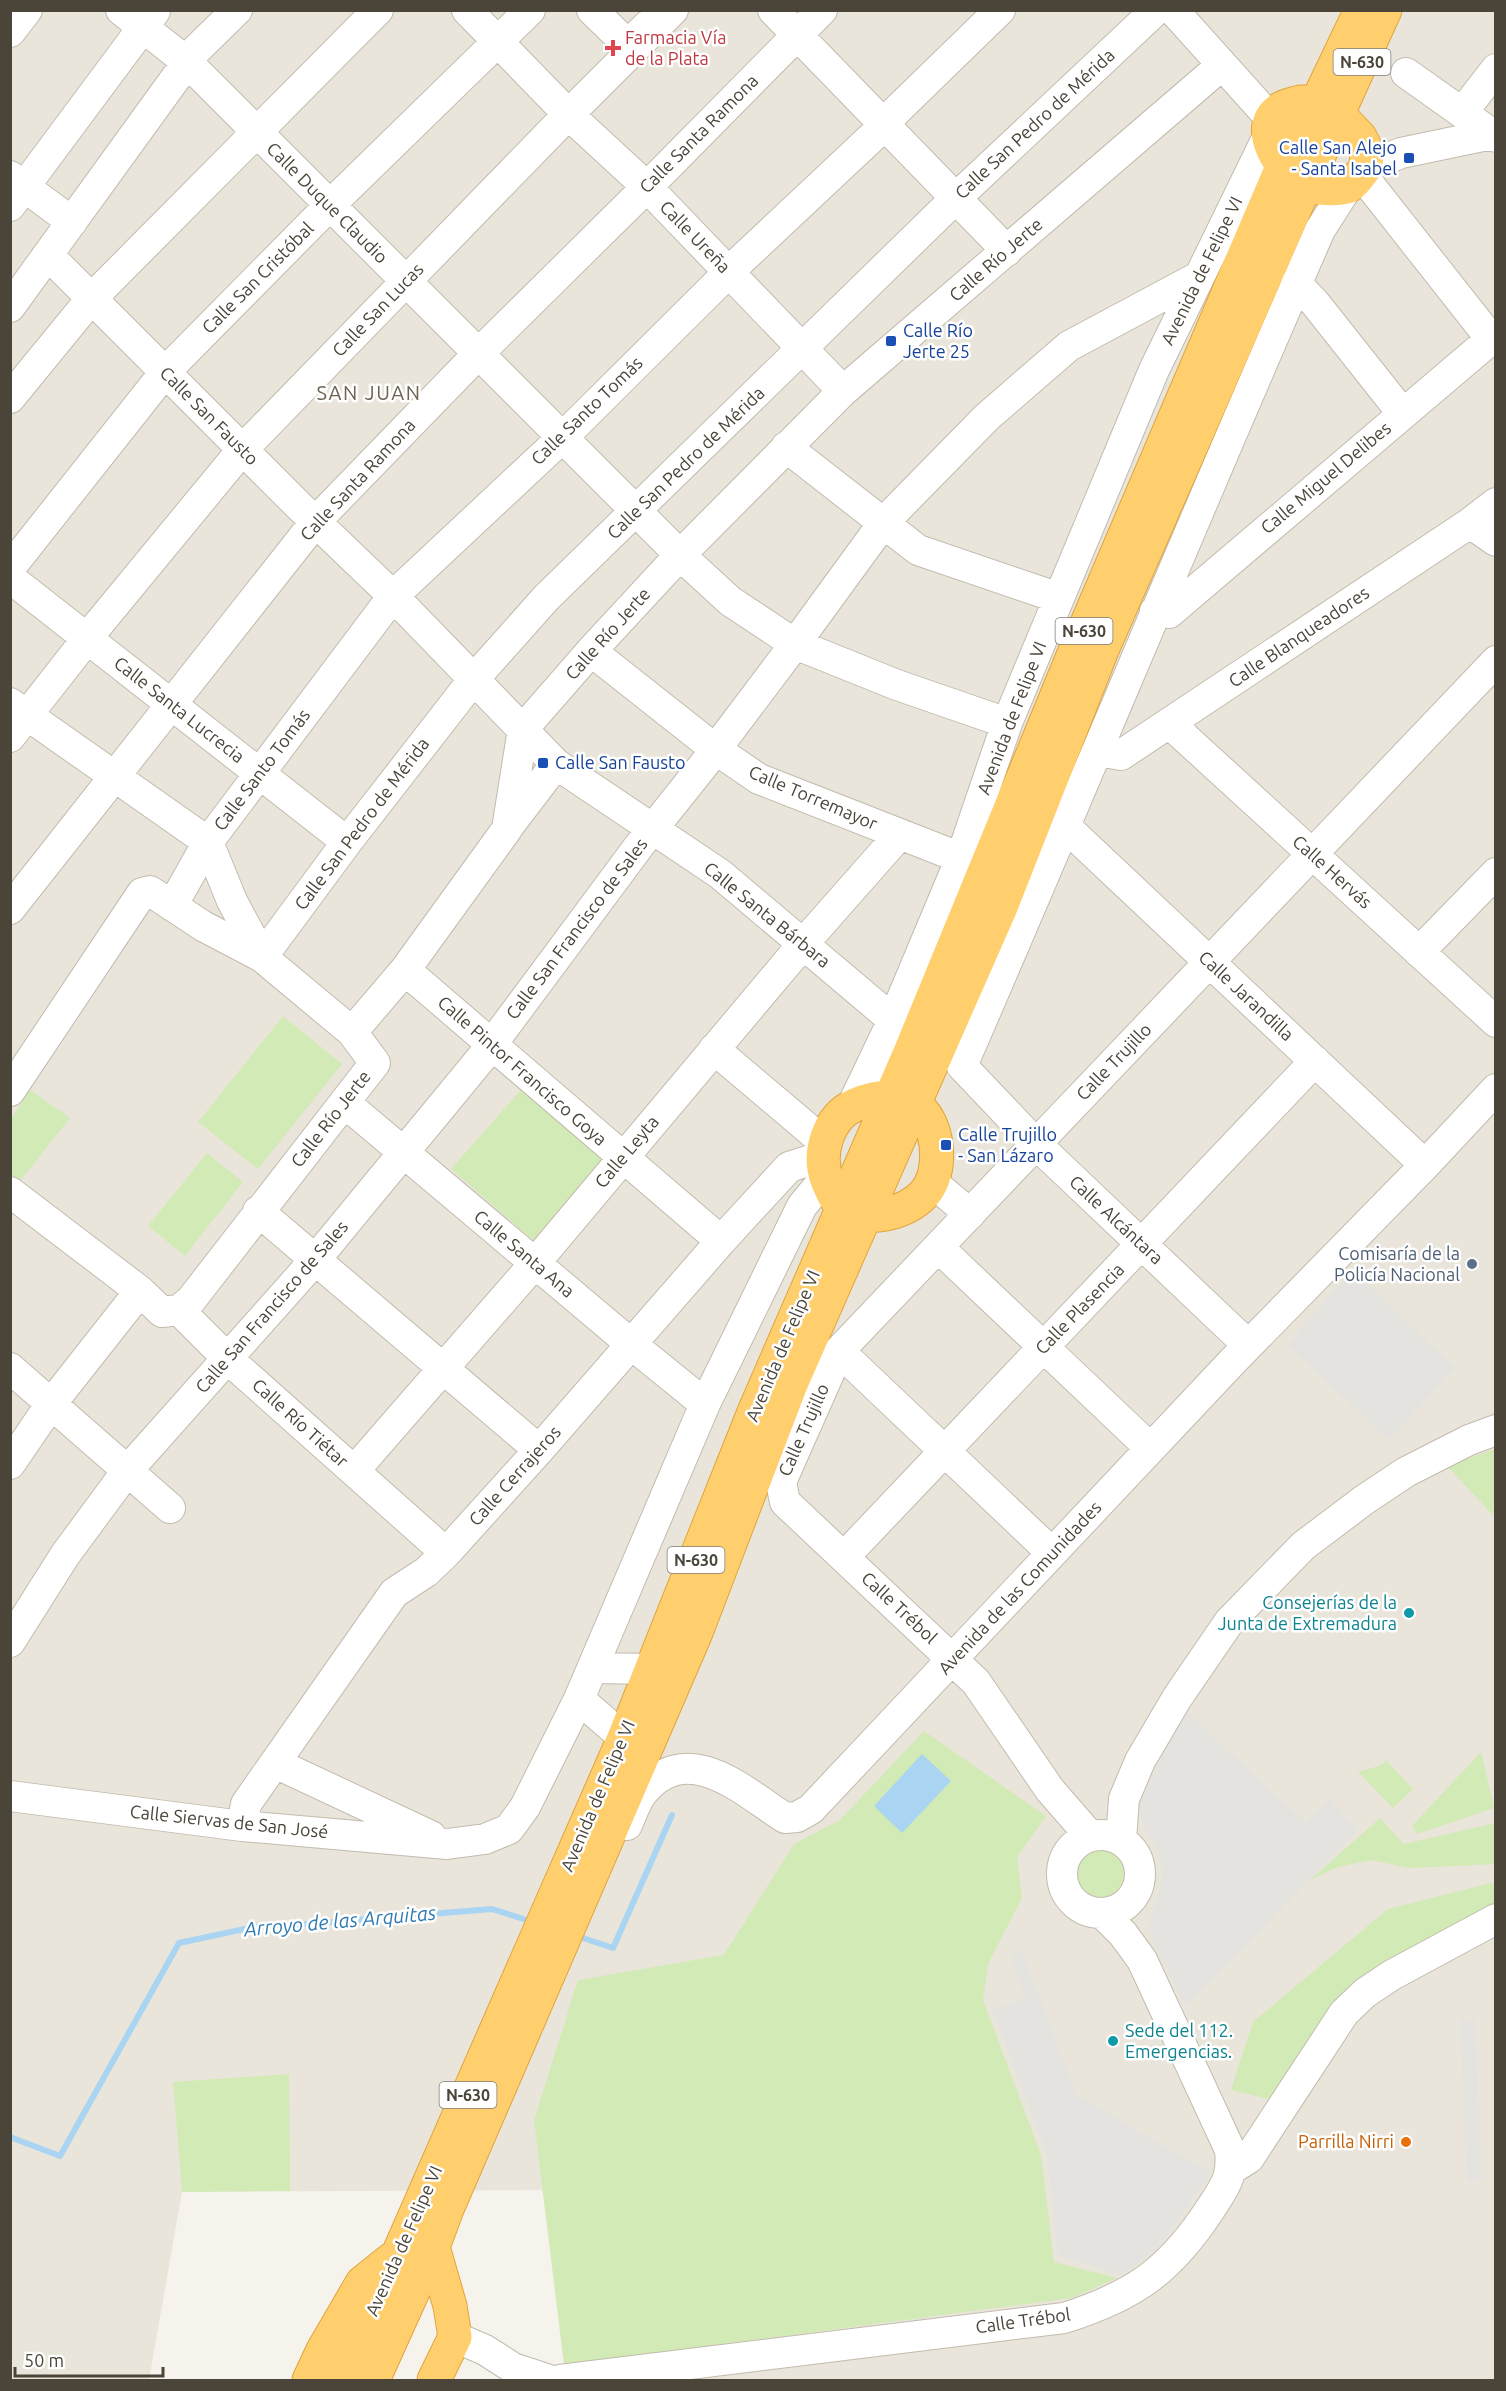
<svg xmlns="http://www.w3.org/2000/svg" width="1506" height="2391" viewBox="0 0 1506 2391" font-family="Ubuntu,sans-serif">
  <rect width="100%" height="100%" fill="#f6f3ec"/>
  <path fill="#eae5da" d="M 11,11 L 1495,11 L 1495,2380 L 644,2380 L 577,2353 L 554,2190 L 182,2192 L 149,2380 L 11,2380 Z"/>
  <path fill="#d2eab5" d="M 283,1016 L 342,1064 L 258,1169 L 198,1122 Z
    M 527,1083 L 611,1155 L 534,1241 L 451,1169 Z
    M 30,1090 L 70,1118 L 20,1181 L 11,1174 L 11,1119 Z
    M 207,1153 L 243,1182 L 185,1256 L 148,1226 Z
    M 1495,1449 L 1495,1517 L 1447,1466 Z
    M 924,1731 L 1046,1816 L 1017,1857 L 1022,1898 L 988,1964 L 983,2000 L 1041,2155 L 1054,2262 L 1117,2278 L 1072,2298 L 564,2365 L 534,2120 L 578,1980 L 724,1955 L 794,1844 L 840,1820 Z
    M 1481,1752 L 1494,1808 L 1417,1834 L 1412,1826 Z
    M 1386,1760 L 1413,1789 L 1393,1808 L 1358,1772 L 1382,1765 Z
    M 1380,1818 L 1404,1844 L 1495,1823 L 1495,1864 L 1409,1868 L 1371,1860 L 1338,1867 L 1310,1880 Z
    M1075 1873a26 26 0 1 1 52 0a26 26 0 1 1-52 0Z
    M 1495,1882 L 1495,1905 L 1405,1956 L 1324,2015 L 1272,2100 L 1231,2090 L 1253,2022 L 1388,1909 Z
    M 289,2074 L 290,2191 L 182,2192 L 173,2082 Z"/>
  <path fill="#e5e3e0" d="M 1355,1272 L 1455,1368 L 1389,1440 L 1287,1345 L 1330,1295 Z
    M 1187,1712 L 1306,1823 L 1330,1799 L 1358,1830 L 1186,2007 L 1153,1940 L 1150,1929 L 1151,1916 L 1161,1884 L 1162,1872 L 1158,1849 L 1142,1823 L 1140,1812 L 1141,1802 L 1167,1746 Z
    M 1021,1949 L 1077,2095 L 1211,2173 L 1158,2248 L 1121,2275 L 1058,2255 L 1047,2154 L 992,2010 L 1026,1999 L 1011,1959 Z
    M 1460,2020 L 1476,2020 L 1481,2180 L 1467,2181 Z"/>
  <path fill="#a9d4f2" d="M 922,1754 L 951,1781 L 902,1833 L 874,1806 Z"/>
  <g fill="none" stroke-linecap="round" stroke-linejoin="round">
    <path stroke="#a9d4f2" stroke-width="6" d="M 574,1935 L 613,1948 L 672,1815
      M 10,2137 L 60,2156 L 179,1943 L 263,1925 L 295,1925 L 492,1909 L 533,1922"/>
    <g stroke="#c2bbae" stroke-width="32">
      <path id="minor" d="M 121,10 L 187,62 L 680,555 L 730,601 L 795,644 L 897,685 L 1007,723
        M 467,10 L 569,115 L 647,187 L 843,391
        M 592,10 L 628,45 L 647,26
        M 773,10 L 1007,251
        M 1173,10 L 1271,119
        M 10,32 L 27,10
        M 1406,73 L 1492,134
        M 1462,113 L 1496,69
        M 1366,167 L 1401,153 L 1492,134 L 1496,137
        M 1361,174 L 1491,339
        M 10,176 L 72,222
        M 10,206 L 155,11
        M 49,256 L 299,506 L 393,596 L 556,764 L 720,874 L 893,1020
        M 1296,283 L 1315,303 L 1403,414
        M 10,307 L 196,50 L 237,10
        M 10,398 L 91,299 L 378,10
        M 786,447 L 918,550 L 1059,598
        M 1470,523 L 1496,541
        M 10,568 L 165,372 L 330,205 L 530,10
        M 10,578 L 347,842
        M 1155,611 L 1169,613 L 1496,335
        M 591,651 L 715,749 L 759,779 L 961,858
        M 10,703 L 208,842 L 232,901 L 262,957 L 347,842 L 473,680 L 546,598 L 956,198 L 1156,10
        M 1169,723 L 1496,1022
        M 10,737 L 97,626 L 242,450 L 556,127 L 673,10
        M 1098,751 L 1121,755 L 1470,523 L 1496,503
        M 508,827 L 556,764
        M 1066,827 L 1425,1165
        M 172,906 L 208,842 L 393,596 L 563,437 L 740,261 L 886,124 L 894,113 L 1000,10
        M 10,909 L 316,521 L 479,353 L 647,187 L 822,10
        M 1419,952 L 1496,873
        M 405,970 L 721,1241
        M 714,1049 L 825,1143
        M 10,1091 L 142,893 L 150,891 L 203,926 L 262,957 L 352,1032
        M 345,1103 L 631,1344 L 705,1404
        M 852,1106 L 893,1020 L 961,858 L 1007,723 L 1154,370 L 1268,136
        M 932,1182 L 970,1214
        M 10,1192 L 140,1291 L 162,1312 L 179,1310
        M 258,1211 L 539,1450
        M 938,1247 L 1150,1448
        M 179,1310 L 191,1300 L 375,1063 L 352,1032 L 405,970 L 507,829 L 523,729 L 591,651 L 680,555 L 843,391 L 1222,65
        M 179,1310 L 227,1358 L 446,1553
        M 1248,1345 L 1036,1144 L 962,1066 C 1083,788 1198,508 1320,230 L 1348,186
        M 839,1351 L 1052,1553
        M 10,1368 L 170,1508
        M 10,1464 L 51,1404 L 140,1291
        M 354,1471 L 535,1263 L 803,944 L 900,834
        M 844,1557 L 1315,1061
        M 10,1642 L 65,1555 L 127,1471 L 315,1260 L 483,1056 L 639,846 L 706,762 L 795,644 L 884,522 L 987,417 L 1069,346 L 1198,277
        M 593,1668 L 652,1669
        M 579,1699 L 624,1738
        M 275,1763 L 431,1836
        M 10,1796 L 242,1826 L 447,1844 L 485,1839 L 509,1829 L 525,1807 L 579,1699 L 705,1404 L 802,1206 L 826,1177
        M 627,1825 C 632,1814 636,1800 644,1791 C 689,1739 743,1791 785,1818 L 797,1817 L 811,1809 L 1233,1361 L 1425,1165 L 1496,1089
        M 242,1826 L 246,1804 L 394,1593 L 426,1572 L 446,1553 L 539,1450 L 721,1241 L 789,1167 L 823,1156
        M1062 1874a39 39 0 1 1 78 0a39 39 0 1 1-78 0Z
        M 1090,1836 L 1050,1790 L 976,1682 L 785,1502 L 781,1482 L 839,1351 L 1496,661
        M 1121,1840 L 1124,1799 L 1140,1761 L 1177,1698 L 1229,1622 L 1303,1546 L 1364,1500 L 1406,1472 L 1469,1440 L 1496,1430
        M 1232,2169 L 1249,2158 L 1344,2013 L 1365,1993 L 1392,1975 L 1496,1919
        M 455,2337 L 485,2350 L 513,2368 L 549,2380
        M 560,2380 L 1064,2318 C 1134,2296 1170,2271 1211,2208 C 1225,2186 1233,2178 1230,2150 L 1142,1960 L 1123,1934 L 1102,1913"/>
    </g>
    <g stroke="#e0a43c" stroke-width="35">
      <path id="highway" d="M 1300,102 L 1317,102 L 1338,114 L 1360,137 L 1367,151 L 1366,167 C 1361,173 1354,184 1347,187 C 1337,190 1315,189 1306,185 C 1281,174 1250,126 1282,108 C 1287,105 1294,104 1300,102 Z
        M 890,1097 C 902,1101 919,1105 926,1116 C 940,1138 941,1175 924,1194 C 905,1214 867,1223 844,1207 C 835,1201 831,1189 827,1180 C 817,1153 828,1117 855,1105 C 867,1099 878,1098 890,1097 Z
        M 433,2247 L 450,2306 L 455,2337 L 434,2380
        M 309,2380 L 323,2350 L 362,2283 L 392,2259
        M 343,2380 L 624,1738 L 754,1412 L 911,1050 L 1073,656 L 1282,167 L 1317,102 L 1361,10
        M 373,2380 L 433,2247 L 447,2209 L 695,1635 L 791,1384 L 1001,907 L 1102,650 L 1297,204 L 1385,10"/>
    </g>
    <use href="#minor" stroke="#fff" stroke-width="30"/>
    <use href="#highway" stroke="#ffcf6e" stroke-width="33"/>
  </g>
  <path fill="#e0444e" stroke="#fff" stroke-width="2" d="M610 39h6v6h6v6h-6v6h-6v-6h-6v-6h6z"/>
  <g fill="#1a4fb4" stroke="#fff" stroke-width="2">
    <rect x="1403" y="152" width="12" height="12" rx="3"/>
    <rect x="885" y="335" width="12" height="12" rx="3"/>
    <rect x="537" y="757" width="12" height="12" rx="3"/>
    <rect x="940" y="1139" width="12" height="12" rx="3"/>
  </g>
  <circle fill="#5c6f8a" stroke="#fff" stroke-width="2" cx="1472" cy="1264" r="6"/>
  <g fill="#0f9aa8" stroke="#fff" stroke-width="2">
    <circle cx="1409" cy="1613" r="6"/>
    <circle cx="1113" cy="2041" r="6"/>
  </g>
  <circle fill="#e8710a" stroke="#fff" stroke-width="2" cx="1406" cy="2142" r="6"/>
  <g text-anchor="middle" stroke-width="5" stroke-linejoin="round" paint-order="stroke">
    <g fill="#fff" stroke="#817c74" stroke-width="1.5">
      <rect x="1333.5" y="49" width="57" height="26" rx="4.5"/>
      <rect x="1055.5" y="618" width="57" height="26" rx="4.5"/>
      <rect x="667.5" y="1547" width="57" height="26" rx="4.5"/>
      <rect x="439.5" y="2082" width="57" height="26" rx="4.5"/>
    </g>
    <g font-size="16" font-weight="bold" fill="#4b4439">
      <text x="1362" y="68">N-630</text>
      <text x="1084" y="637">N-630</text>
      <text x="696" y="1566">N-630</text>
      <text x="468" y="2101">N-630</text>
    </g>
    <g font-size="18" fill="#be3a42" stroke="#fff" text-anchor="start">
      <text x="625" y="44">Farmacia Vía<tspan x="625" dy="21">de la Plata</tspan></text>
    </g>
    <g font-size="18" fill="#4b4439" stroke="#fff">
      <text transform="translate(1035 124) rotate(-43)" y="6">Calle San Pedro de Mérida</text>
      <text transform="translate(699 134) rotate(-45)" y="6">Calle Santa Ramona</text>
      <text transform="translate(327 203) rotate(45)" y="6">Calle Duque Claudio</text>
      <text transform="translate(695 237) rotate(46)" y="6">Calle Ureña</text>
      <text transform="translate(996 260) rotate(-41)" y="6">Calle Río Jerte</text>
      <text transform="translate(1202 271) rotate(-64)" y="6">Avenida de Felipe VI</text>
      <text transform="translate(258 278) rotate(-45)" y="6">Calle San Cristóbal</text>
      <text transform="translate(378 310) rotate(-46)" y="6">Calle San Lucas</text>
      <text transform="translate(587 411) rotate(-44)" y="6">Calle Santo Tomás</text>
      <text transform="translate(209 416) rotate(45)" y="6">Calle San Fausto</text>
      <text transform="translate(686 463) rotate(-44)" y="6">Calle San Pedro de Mérida</text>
      <text transform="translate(1326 478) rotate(-40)" y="6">Calle Miguel Delibes</text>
      <text transform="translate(358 480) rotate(-47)" y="6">Calle Santa Ramona</text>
      <text transform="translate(608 634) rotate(-48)" y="6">Calle Río Jerte</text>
      <text transform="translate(1299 637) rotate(-34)" y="6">Calle Blanqueadores</text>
      <text transform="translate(179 710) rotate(38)" y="6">Calle Santa Lucrecia</text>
      <text transform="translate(1012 718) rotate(-69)" y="6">Avenida de Felipe VI</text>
      <text transform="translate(262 770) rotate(-53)" y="6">Calle Santo Tomás</text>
      <text transform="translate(813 798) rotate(23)" y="6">Calle Torremayor</text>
      <text transform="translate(362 824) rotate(-53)" y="6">Calle San Pedro de Mérida</text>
      <text transform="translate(1332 872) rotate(42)" y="6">Calle Hervás</text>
      <text transform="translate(767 915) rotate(39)" y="6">Calle Santa Bárbara</text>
      <text transform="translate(577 929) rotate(-53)" y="6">Calle San Francisco de Sales</text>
      <text transform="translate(1246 996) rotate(43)" y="6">Calle Jarandilla</text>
      <text transform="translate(1114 1062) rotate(-46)" y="6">Calle Trujillo</text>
      <text transform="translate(522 1071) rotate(41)" y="6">Calle Pintor Francisco Goya</text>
      <text transform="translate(331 1119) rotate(-52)" y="6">Calle Río Jerte</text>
      <text transform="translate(627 1152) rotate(-50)" y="6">Calle Leyta</text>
      <text transform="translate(1116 1220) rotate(43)" y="6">Calle Alcántara</text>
      <text transform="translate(524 1254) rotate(40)" y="6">Calle Santa Ana</text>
      <text transform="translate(272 1307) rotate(-49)" y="6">Calle San Francisco de Sales</text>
      <text transform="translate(1080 1309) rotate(-46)" y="6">Calle Plasencia</text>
      <text transform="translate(783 1346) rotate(-67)" y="6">Avenida de Felipe VI</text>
      <text transform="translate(300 1423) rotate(42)" y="6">Calle Río Tiétar</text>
      <text transform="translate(804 1430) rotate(-66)" y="6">Calle Trujillo</text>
      <text transform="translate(515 1476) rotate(-48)" y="6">Calle Cerrajeros</text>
      <text transform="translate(1020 1588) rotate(-47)" y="6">Avenida de las Comunidades</text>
      <text transform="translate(899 1608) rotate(43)" y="6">Calle Trébol</text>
      <text transform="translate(598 1796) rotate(-67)" y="6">Avenida de Felipe VI</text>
      <text transform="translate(229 1822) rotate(6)" y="6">Calle Siervas de San José</text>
      <text transform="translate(404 2241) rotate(-66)" y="6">Avenida de Felipe VI</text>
      <text transform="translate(1023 2321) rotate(-8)" y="6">Calle Trébol</text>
    </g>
    <g font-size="18" fill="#164399" stroke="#fff" text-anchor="start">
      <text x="1397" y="154" text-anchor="end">Calle San Alejo<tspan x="1397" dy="21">- Santa Isabel</tspan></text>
      <text x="903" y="337">Calle Río<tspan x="903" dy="21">Jerte 25</tspan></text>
      <text x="555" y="769">Calle San Fausto</text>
      <text x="958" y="1141">Calle Trujillo<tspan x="958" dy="21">- San Lázaro</tspan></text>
    </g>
    <g font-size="18" fill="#4e5e75" stroke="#fff" text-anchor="end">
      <text x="1460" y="1260">Comisaría de la<tspan x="1460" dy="21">Policía Nacional</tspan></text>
    </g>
    <g font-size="18" fill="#0d838f" stroke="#fff" text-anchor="end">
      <text x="1397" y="1609">Consejerías de la<tspan x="1397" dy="21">Junta de Extremadura</tspan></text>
      <text x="1125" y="2037" text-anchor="start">Sede del 112.<tspan x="1125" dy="21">Emergencias.</tspan></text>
    </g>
    <g font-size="18" fill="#c56008" stroke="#fff" text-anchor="end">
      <text x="1394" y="2148">Parrilla Nirri</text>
    </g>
    <g font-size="20" letter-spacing="1.5" fill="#6e6250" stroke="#fff">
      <text x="369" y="400">SAN JUAN</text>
    </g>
    <g font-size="20" font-style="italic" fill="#2e7ab2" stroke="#fff">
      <text transform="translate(340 1921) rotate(-5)" y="7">Arroyo de las Arquitas</text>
    </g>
  </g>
  <rect width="1506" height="2391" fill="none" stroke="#4b4439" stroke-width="24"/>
  <path d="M15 2367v9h148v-9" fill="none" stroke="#4b4439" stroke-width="3"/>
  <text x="24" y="2367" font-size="18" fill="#4b4439" stroke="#ffffff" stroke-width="4.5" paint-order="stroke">50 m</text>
</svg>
